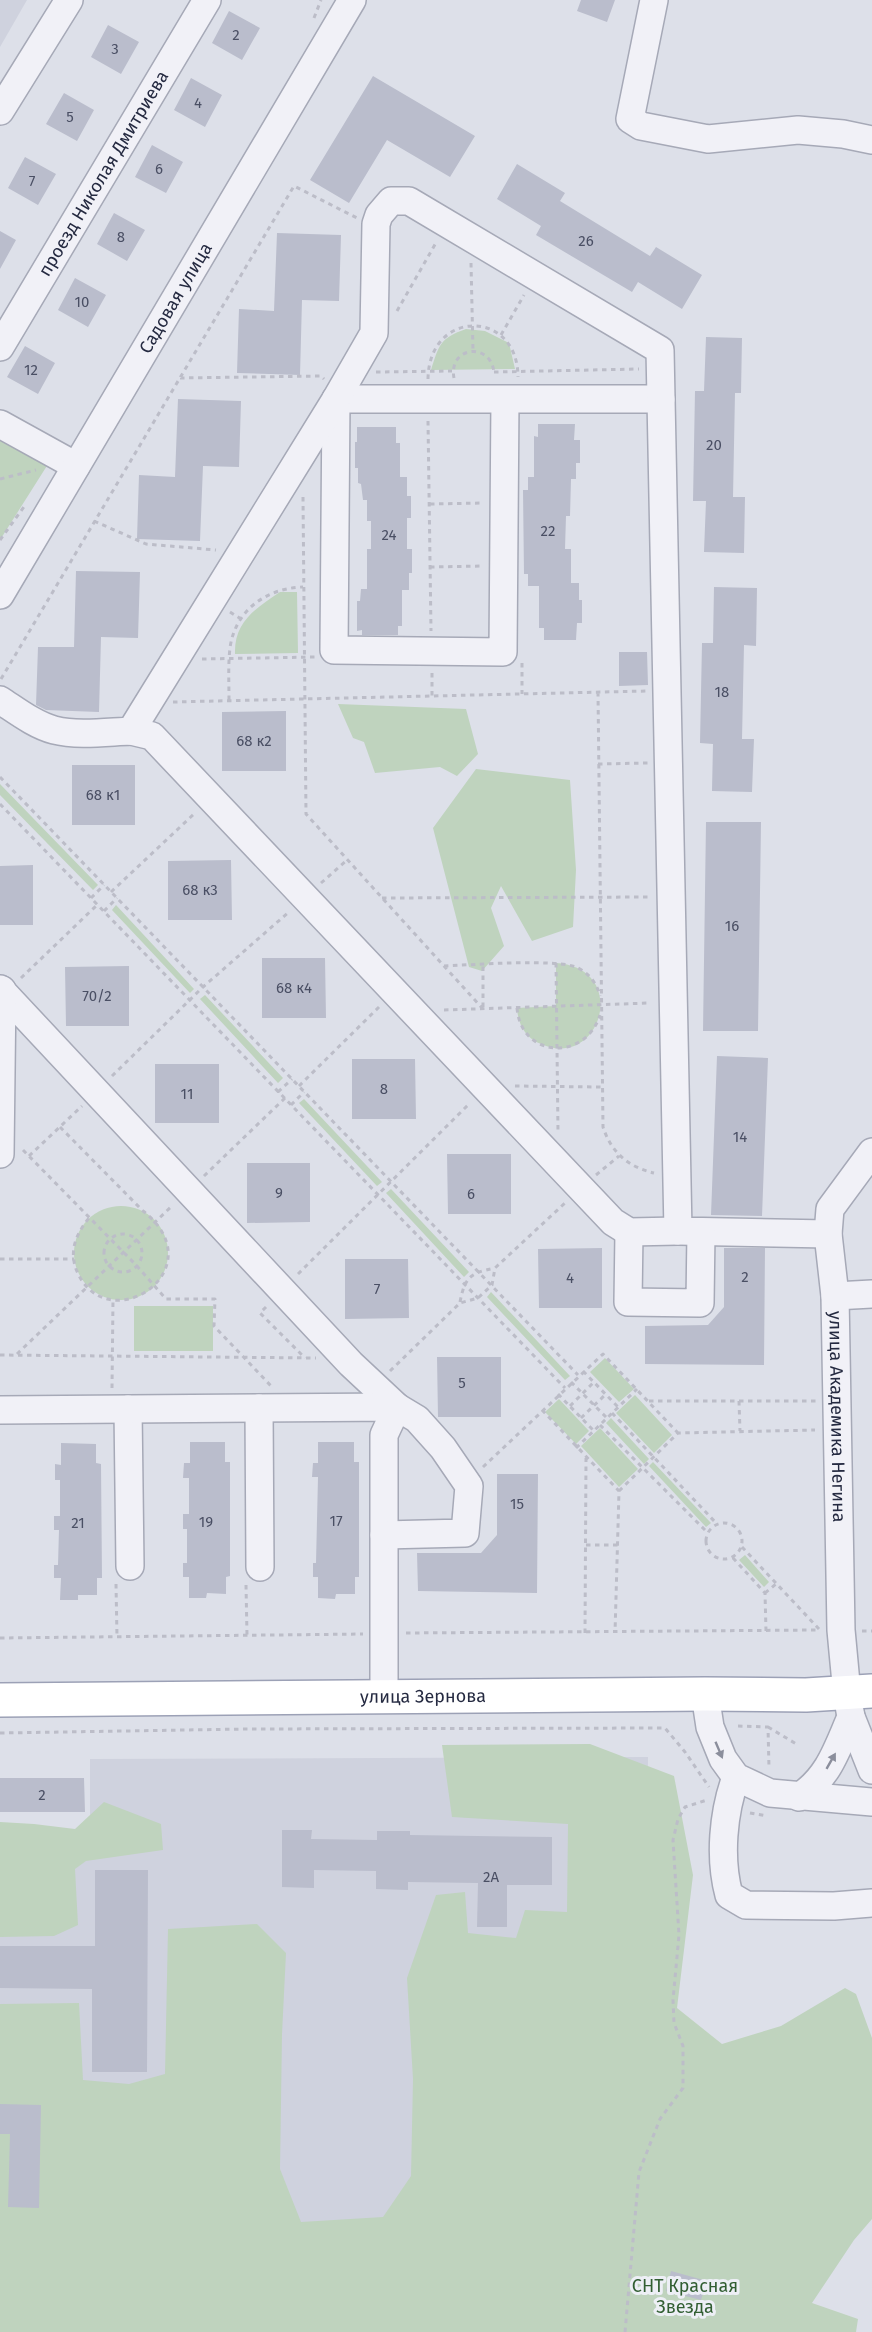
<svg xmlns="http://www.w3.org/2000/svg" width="872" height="2332" viewBox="0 0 872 2332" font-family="'Fira Sans',sans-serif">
  <rect width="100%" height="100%" fill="#dde0e9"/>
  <path fill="#cfd2de" d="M 0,0 L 27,0 L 0,47 Z
    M 648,1757 L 643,2262 L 0,2260 L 0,1855 L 90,1852 L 90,1759 Z"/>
  <path fill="#bfd3be" d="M 466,329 L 485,331 L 509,343 L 515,369 L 431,370 C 439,345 440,338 466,329 Z
    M 0,426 L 50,461 L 0,540 Z
    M 280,592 L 297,592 L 298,653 L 235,654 C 234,622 255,609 280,592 Z
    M 338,704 L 466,709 L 478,754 L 457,776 L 440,767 L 375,773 L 364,742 L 353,738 Z
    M 476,769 L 570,780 L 576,870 L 573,927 L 532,941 L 501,886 L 491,908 L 504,946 L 482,971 L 469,967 L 433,828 Z
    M 0,784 L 98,885 L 93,890 L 0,795 Z
    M 116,905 L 194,989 L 190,993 L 112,910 Z
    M 556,963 C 631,968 601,1071 541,1044 C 525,1038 518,1024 517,1008 L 556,1006 Z
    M 205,995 L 283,1078 L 278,1083 L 200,999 Z
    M 304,1099 L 382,1182 L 377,1186 L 299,1103 Z
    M 391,1189 L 469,1272 L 464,1277 L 386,1193 Z
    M74 1253a47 47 0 1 1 94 0a47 47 0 1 1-94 0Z
    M 491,1292 L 570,1376 L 565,1380 L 487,1297 Z
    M 134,1306 L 213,1306 L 213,1351 L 134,1351 Z
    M 605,1358 L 634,1389 L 619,1402 L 590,1372 Z
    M 635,1395 L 672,1435 L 654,1453 L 616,1413 Z
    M 559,1399 L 589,1431 L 576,1444 L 545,1412 Z
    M 611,1418 L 649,1459 L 644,1464 L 606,1423 Z
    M 600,1428 L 638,1469 L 619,1487 L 581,1446 Z
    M 653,1462 L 711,1523 L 706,1527 L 649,1466 Z
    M 745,1555 L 769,1582 L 764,1587 L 739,1560 Z
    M 590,1744 L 674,1776 L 693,1875 L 677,2008 L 722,2044 L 781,2026 L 845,1988 L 856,1994 L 872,2038 L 872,2219 L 854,2240 L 812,2303 L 858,2319 L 856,2332 L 0,2332 L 0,2004 L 79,2003 L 83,2080 L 129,2084 L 165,2074 L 168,1929 L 257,1924 L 286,1953 L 282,2034 L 280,2169 L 301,2222 L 383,2217 L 411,2176 L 413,2079 L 407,1978 L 436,1895 L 465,1892 L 468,1933 L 516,1938 L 525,1910 L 567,1912 L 568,1824 L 452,1817 L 442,1745 Z
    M 104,1802 L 161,1824 L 163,1850 L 86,1861 L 75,1869 L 78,1925 L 54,1936 L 0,1937 L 0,1822 L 34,1824 L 75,1829 Z"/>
  <path fill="#babdcc" d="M 581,0 L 615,0 L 607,22 L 577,11 Z
    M 229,11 L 260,28 L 242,60 L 212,43 Z
    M 108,25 L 139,42 L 121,74 L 91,57 Z
    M 373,76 L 475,136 L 450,177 L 387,140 L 349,203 L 310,180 Z
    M 191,78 L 222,95 L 205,127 L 174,110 Z
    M 64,93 L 94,110 L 77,141 L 46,124 Z
    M 152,145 L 183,162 L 166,193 L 135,177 Z
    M 25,157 L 56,174 L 38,205 L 8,188 Z
    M 517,164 L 565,193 L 560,201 L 650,256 L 656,247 L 702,275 L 682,309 L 638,282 L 632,292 L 536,235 L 541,226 L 497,199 Z
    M 114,213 L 145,230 L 127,261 L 97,244 Z
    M 0,231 L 16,240 L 0,269 Z
    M 277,233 L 341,235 L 339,301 L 302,300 L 300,375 L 237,373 L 239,309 L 274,311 Z
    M 75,278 L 106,295 L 88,327 L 58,310 Z
    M 706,337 L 742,338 L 741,393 L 735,393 L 733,497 L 745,497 L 744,553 L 704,552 L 706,501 L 693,501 L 695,391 L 704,391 Z
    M 25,346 L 55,363 L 38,394 L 7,377 Z
    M 178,399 L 241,401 L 239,467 L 203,466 L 200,541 L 137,539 L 139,475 L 175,477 Z
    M 538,424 L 575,424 L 574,440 L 580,440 L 580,463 L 576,463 L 576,479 L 571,479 L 570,516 L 566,516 L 565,549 L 571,549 L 571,583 L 579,583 L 579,600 L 582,600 L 582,623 L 577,623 L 576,640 L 544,640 L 544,628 L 539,628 L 539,586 L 528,586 L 528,574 L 524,574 L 523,490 L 528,490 L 528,477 L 534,477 L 534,436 L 538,437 Z
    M 357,427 L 396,427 L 396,443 L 400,443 L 400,477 L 407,477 L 407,496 L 411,496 L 411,518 L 407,518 L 407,549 L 412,549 L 412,573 L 409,573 L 409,590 L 402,590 L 402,626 L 398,626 L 398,635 L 362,635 L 362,630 L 357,631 L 357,601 L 360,601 L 361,589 L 367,589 L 367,549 L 371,549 L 371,521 L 367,521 L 367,500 L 363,500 L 361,484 L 358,483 L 358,468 L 355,468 L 355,442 L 357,442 Z
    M 76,571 L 140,572 L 138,638 L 101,637 L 99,712 L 46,710 L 36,705 L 38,647 L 74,647 Z
    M 714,587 L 757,588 L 756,646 L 744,645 L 742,739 L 754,739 L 752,792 L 712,791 L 713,744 L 700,743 L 702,643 L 713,643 Z
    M 619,652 L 647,652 L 648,685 L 619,686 Z
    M 286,711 L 286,771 L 222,771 L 222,712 Z
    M 72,765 L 135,765 L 135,825 L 72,825 Z
    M 706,822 L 761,822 L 758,1031 L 703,1031 Z
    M 231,860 L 232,920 L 168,920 L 168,861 Z
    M 33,865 L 33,925 L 0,925 L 0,866 Z
    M 262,958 L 325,958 L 326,1018 L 262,1018 Z
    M 129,966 L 129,1026 L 66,1026 L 65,967 Z
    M 717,1056 L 768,1058 L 762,1216 L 711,1215 Z
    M 352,1059 L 415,1059 L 416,1119 L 352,1119 Z
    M 155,1064 L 219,1064 L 219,1123 L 155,1123 Z
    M 447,1154 L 511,1154 L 511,1214 L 448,1214 Z
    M 247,1163 L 310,1163 L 310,1222 L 247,1223 Z
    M 602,1248 L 602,1308 L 539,1308 L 538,1249 Z
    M 724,1248 L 765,1248 L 764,1365 L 645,1364 L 645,1326 L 708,1325 L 724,1307 Z
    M 345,1259 L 408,1259 L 409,1318 L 345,1319 Z
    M 437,1357 L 501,1357 L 501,1417 L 438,1417 Z
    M 190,1442 L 225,1442 L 225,1462 L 230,1462 L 230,1576 L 226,1577 L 226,1594 L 207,1593 L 206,1598 L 189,1598 L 189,1577 L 183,1577 L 183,1563 L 187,1563 L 187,1529 L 183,1529 L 183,1514 L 189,1514 L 189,1478 L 183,1478 L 184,1463 L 190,1463 Z
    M 318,1442 L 354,1442 L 354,1462 L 359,1462 L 359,1577 L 355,1577 L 355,1594 L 336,1594 L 335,1599 L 318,1598 L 318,1577 L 313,1577 L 313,1563 L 316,1563 L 318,1477 L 312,1477 L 313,1463 L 318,1463 Z
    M 61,1443 L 96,1444 L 96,1463 L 101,1464 L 102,1578 L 97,1578 L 97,1595 L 78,1595 L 78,1600 L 60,1600 L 61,1578 L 54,1578 L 54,1565 L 58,1565 L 59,1530 L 54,1530 L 54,1516 L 60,1516 L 60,1480 L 55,1480 L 55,1464 L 61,1465 Z
    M 497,1474 L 538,1474 L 537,1593 L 418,1591 L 417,1553 L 481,1553 L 497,1535 Z
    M 0,1778 L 84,1778 L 85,1812 L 0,1812 Z
    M 282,1830 L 312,1830 L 311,1839 L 377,1840 L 377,1831 L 410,1831 L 410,1835 L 552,1837 L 552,1885 L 507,1885 L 507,1927 L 477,1927 L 478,1883 L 408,1882 L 408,1890 L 376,1889 L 376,1871 L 314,1870 L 314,1888 L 282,1887 Z
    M 95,1870 L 148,1870 L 147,2072 L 92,2072 L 92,1989 L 0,1988 L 0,1946 L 95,1946 Z
    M 0,2104 L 41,2105 L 39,2208 L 8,2207 L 10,2134 L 0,2134 Z
    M 671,2271 L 707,2281 L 701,2300 L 666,2291 Z"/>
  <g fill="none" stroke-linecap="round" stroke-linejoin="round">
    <g stroke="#a6a9b7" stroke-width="30">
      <g id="minor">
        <path d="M 654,0 L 630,119 L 641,126 L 708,139 L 798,130 L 843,134 L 872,140"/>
        <path d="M 0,111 L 69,0"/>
        <path id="s1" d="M 0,347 L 207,0"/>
        <path d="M 505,399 L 503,652 L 334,650 L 336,399 C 444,400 552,399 661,399"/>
        <path d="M 0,424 L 76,466"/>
        <path id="s2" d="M 0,595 L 352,0"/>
        <path d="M 0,700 C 17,711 35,725 54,730 C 78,736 106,732 131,731 L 336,399 L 374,333 L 376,224 L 379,215 L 391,201 L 409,201 L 660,350 L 678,1231 L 828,1234"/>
        <path d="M 131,731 L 152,736 L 613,1222 L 629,1232 L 678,1231"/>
        <path d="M 0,989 L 351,1364 L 397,1407 L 384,1435 L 384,1697"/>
        <path id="s3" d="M 872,1152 L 830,1209 L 828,1234 L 835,1296 L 841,1630 L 847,1694 L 851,1717 L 872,1770"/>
        <path d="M 0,1154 L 2,990"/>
        <path d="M 629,1232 L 628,1302 L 700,1303 L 701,1232"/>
        <path d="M 835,1296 L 872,1294"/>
        <path d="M 259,1408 L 260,1567"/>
        <path d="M 128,1409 L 130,1566"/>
        <path d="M 0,1410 L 397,1407 L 417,1419 L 443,1448 L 469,1486 L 465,1533 L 384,1535"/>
        <path d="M 705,1694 L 710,1727 L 723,1759 L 736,1777 L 770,1793 L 872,1802"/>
        <path d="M 736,1777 C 723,1813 719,1858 729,1895 L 746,1905 L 834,1906 L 872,1903"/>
        <path d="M 799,1797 C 829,1777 837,1749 851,1717"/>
      </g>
    </g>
    <g stroke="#9ca1b6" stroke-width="36">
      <g id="major">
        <path id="s4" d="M 0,1700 L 705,1694 L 806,1695 L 872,1691"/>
      </g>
    </g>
    <path stroke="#bcbdc8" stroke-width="3" stroke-dasharray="4.5 4.5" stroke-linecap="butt" d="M 314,18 L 321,0
      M 471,263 L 473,351
      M 397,311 L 437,241
      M 501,335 L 524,295
      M 376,372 L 452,371
      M 494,372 L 639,369
      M 180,378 L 321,376 L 324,379
      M 454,378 C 448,347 490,341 494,372
      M 428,379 C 429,308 518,309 518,377
      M 428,421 L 431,631
      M 0,479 L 36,470
      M 303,497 L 306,814 L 483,1009
      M 430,504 L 482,503
      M 94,521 L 146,544 L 216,550
      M 0,540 L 26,504
      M 430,567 L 483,566
      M 230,612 L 241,619
      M 202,659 L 315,657
      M 522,663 L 522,694
      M 432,673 L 432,696
      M 1,679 L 294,186 L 357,218
      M 598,692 L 603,1127 C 611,1152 628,1167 654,1173
      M 229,700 C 229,683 228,665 230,648 C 235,610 267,588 303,587
      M 173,702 L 647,691
      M 598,764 L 648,763
      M 0,777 L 578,1375
      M 0,804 L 565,1388
      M 321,883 L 347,860
      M 111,892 L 195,813
      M 91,898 L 104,885
      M 382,898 L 651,897
      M 104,911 L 117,898
      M 556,963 L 558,1132
      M 444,966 C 471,965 559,958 578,968 C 590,974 597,984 600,996
      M 21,978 L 97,905
      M 483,1007 L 483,966
      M 517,1008 C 521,1058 585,1062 600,1015
      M 444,1010 L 650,1003
      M 112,1076 L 203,987 L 290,911
      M 299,1086 L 379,1007
      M 515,1086 L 601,1087
      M 278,1092 L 292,1079
      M 291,1105 L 304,1092
      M 60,1127 L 143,1211 C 218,1270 105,1343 76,1269 C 69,1249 77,1233 89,1218
      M 23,1150 L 137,1266 L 166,1299 L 215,1299 L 214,1326 L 272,1387
      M 29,1156 L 82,1106
      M 596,1175 L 619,1156
      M 204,1176 L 285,1098
      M104 1253a19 19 0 1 1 38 0a19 19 0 1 1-38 0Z
      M 0,1259 L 74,1259
      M 298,1274 L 470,1103
      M 460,1302 C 465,1277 470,1273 495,1268
      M 266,1307 L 260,1313 L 305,1358
      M 17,1354 L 173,1205
      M 0,1355 L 316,1358
      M 390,1371 L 460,1303 L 478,1298 L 492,1285 L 495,1268 L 565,1203
      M 583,1371 L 618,1407
      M 571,1382 L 607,1418
      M 112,1388 L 113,1300
      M 558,1394 L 594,1431
      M 649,1401 L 817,1401
      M 739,1401 L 740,1431
      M 570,1406 L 594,1382
      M 542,1410 L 619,1491 L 615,1633
      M 612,1413 L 717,1524
      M 581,1418 L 606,1394
      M 600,1425 L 708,1533
      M 576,1448 L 637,1389
      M 483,1467 L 603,1354 L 678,1433
      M 619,1491 L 678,1433 L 815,1430
      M706 1541a18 18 0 1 1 36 0a18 18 0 1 1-36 0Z
      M 586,1545 L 618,1545
      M 742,1547 L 819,1629
      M 733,1558 L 765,1593 L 766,1631
      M 116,1584 L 117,1637
      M 246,1585 L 247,1635
      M 765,1593 L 776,1584
      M 862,1631 L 872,1631
      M 406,1633 L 819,1630
      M 585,1633 L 586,1458
      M 0,1638 L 363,1634
      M 738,1726 L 768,1727 L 769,1768
      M 768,1727 L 798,1745
      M 0,1733 L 247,1729 L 665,1728 L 685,1752 L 709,1787
      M 750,1813 L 767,1816
      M 625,2332 L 639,2172 L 660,2119 L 683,2088 L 683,2046 L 674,2023 L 673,2000 L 679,1935 L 673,1840 L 678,1819 L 685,1807 L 707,1800"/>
    <use href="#minor" stroke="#f1f1f7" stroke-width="27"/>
    <use href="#major" stroke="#fff" stroke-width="33"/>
  </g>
  <defs><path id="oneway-solid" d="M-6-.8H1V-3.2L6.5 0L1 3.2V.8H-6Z" transform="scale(1.5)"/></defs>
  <g fill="#8b8e9c">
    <use href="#oneway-solid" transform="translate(719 1750) rotate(67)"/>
    <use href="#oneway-solid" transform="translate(831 1761) rotate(-60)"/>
  </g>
  <g text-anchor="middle" stroke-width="6" stroke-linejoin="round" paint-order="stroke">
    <g font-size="15" fill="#4a4f64">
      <text x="236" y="40">2</text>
      <text x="115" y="54">3</text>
      <text x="198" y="108">4</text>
      <text x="70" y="122">5</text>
      <text x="159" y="174">6</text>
      <text x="32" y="186">7</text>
      <text x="121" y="242">8</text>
      <text x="586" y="246">26</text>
      <text x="82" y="307">10</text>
      <text x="31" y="375">12</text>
      <text x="714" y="450">20</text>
      <text x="548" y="536">22</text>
      <text x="389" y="540">24</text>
      <text x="722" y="697">18</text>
      <text x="254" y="746">68 к2</text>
      <text x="103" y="800">68 к1</text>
      <text x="200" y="895">68 к3</text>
      <text x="732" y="931">16</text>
      <text x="294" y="993">68 к4</text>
      <text x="97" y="1001">70/2</text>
      <text x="384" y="1094">8</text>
      <text x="187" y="1099">11</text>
      <text x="740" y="1142">14</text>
      <text x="279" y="1198">9</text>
      <text x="471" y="1199">6</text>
      <text x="745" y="1282">2</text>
      <text x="570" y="1283">4</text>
      <text x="377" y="1294">7</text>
      <text x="462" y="1388">5</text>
      <text x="517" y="1509">15</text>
      <text x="336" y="1526">17</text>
      <text x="206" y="1527">19</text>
      <text x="78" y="1528">21</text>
      <text x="42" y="1800">2</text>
      <text x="491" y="1882">2А</text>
    </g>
    <g font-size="18" fill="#252a41" stroke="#edeff6">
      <text dy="6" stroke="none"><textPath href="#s1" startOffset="202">проезд Николая Дмитриева</textPath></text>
      <text dy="6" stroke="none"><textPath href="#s2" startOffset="345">Садовая улица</textPath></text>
      <text dy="6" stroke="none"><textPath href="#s3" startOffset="279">улица Академика Негина</textPath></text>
      <text dy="6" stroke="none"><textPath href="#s4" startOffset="423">улица Зернова</textPath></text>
    </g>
    <g font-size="18" fill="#315e32" stroke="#edeff6">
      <text x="685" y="2292">СНТ Красная<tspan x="685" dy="21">Звезда</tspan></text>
    </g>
  </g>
</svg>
